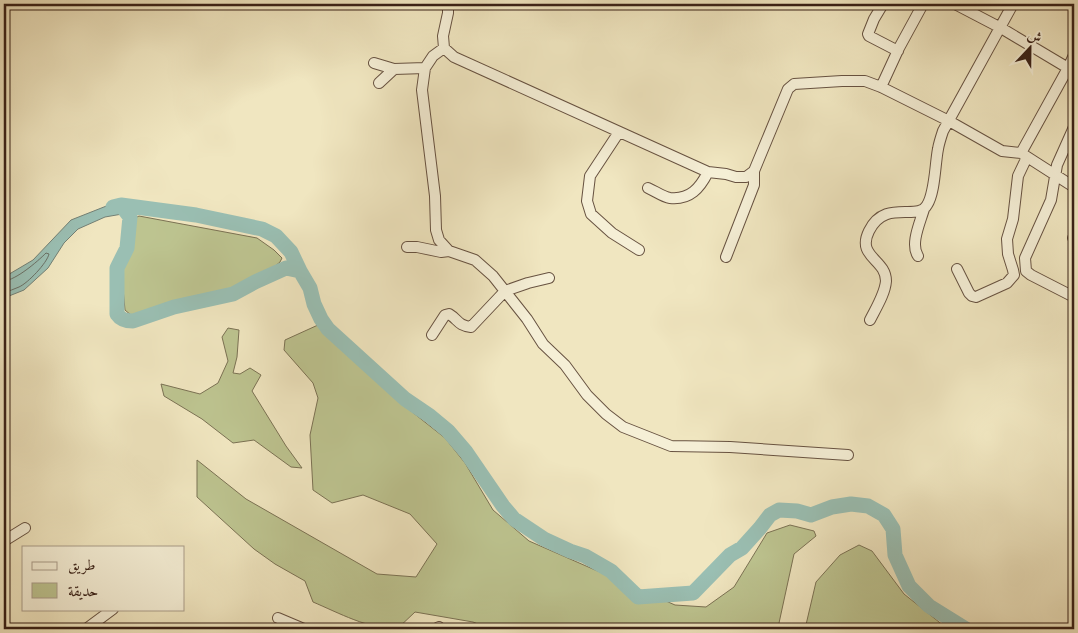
<svg xmlns="http://www.w3.org/2000/svg" width="1078" height="633" viewBox="0 0 1078 633" font-family="Vollkorn,Amiri,serif">
  <rect width="100%" height="100%" fill="#f0e6c0"/>
  <filter id="stains"><feTurbulence type="fractalNoise" baseFrequency=".004" numOctaves="4"/><feColorMatrix values="0 0 0 0 .2 0 0 0 0 .09 0 0 0 0 .02 0 0 0 .5 -.17"/></filter>
  <radialGradient id="worn" r=".72"><stop offset=".6" stop-color="#630" stop-opacity="0"/><stop offset="1" stop-color="#630" stop-opacity=".3"/></radialGradient>
  <path fill="#bdc490" stroke="#7b7254" d="M 139,216 L 257,238 L 274,250 L 282,258 L 280,262 L 266,274 L 231,292 L 176,304 L 132,316 L 125,310 L 121,267 L 130,246 L 135,218 Z
    M 318,325 L 397,400 L 445,438 L 465,463 L 493,510 L 529,541 L 675,605 L 706,607 L 734,587 L 767,533 L 790,525 L 814,531 L 816,536 L 794,554 L 779,623 L 775,629 L 490,629 L 473,622 L 415,612 L 397,629 C 368,629 339,613 313,602 L 305,581 L 275,564 L 254,549 L 197,497 L 197,460 L 246,499 L 377,574 L 416,577 L 437,544 L 410,514 L 363,495 L 332,503 L 313,490 L 310,435 L 318,398 L 313,383 L 284,350 L 285,340 Z
    M 228,328 L 239,330 L 237,357 L 233,373 L 240,374 L 250,368 L 261,375 L 252,391 L 286,446 L 302,468 L 291,467 L 254,440 L 233,443 L 202,419 L 164,396 L 161,384 L 200,394 L 218,383 L 228,361 L 222,337 Z
    M 859,545 L 872,551 L 904,594 L 944,626 L 950,629 L 805,629 L 816,582 L 840,555 Z"/>
  <path fill="#9abfb3" stroke="#738075" d="M 114,203 L 121,205 L 128,213 L 105,217 L 78,229 L 64,243 L 48,268 L 24,290 L 4,298 L 4,276 L 6,276 L 33,260 L 71,220 Z"/>
  <g fill="none" stroke-linecap="round" stroke-linejoin="round">
    <path stroke="#6a7065" stroke-width="1" d="M 4,281 C 16,280 37,262 46,253 L 49,254 C 47,263 28,283 19,287 C 14,289 9,291 4,293"/>
    <path stroke="#9abfb3" stroke-width="15" d="M 121,205 L 196,215 L 262,229 L 276,236 L 291,252 L 300,271
      M 113,207 L 121,205 L 130,217 L 127,248 L 117,268 L 117,314 C 121,320 126,321 133,321 L 174,307 L 233,294 L 255,282 L 286,268 L 300,271 L 310,288 L 314,304 L 321,319 L 328,329 L 405,399 L 430,416 L 448,431 L 466,452 L 503,506 L 514,519 L 544,539 L 570,551 L 585,556 L 611,571 L 638,597 L 693,593 L 730,555 L 742,548 L 760,528 L 770,515 L 779,510 L 797,511 L 811,515 L 832,507 L 851,504 L 868,506 L 884,515 L 893,529 L 895,555 L 909,586 L 929,606 L 966,629"/>
    <g stroke="#675241" stroke-width="12">
      <path id="minor" d="M 448,4 L 448,13 L 443,36 L 444,48 L 454,57 L 708,172 L 726,174 L 736,177 L 746,177 L 754,171 L 788,89 L 794,84 L 842,81 L 865,81 L 881,87 L 949,121 L 1002,151 L 1021,153 L 1074,187
        M 883,4 L 874,19 L 868,34 L 869,36 L 898,51
        M 955,4 L 1001,28 L 1068,68 L 1074,70
        M 444,48 L 433,56 L 425,68 L 422,90 L 435,196 L 436,230 L 439,240 L 449,251 L 475,260 L 493,276 L 527,319 L 543,344 L 565,365 L 587,395 L 606,414 L 623,427 L 671,446 L 730,447 L 848,455
        M 374,63 L 394,69 L 425,68
        M 379,83 L 394,69
        M 881,87 L 899,48 L 923,4
        M 1074,127 L 1057,165 L 1051,200 L 1025,258 L 1026,271 L 1031,275 L 1074,297
        M 619,132 L 590,176 L 587,201 L 591,214 L 612,233 L 639,250
        M 1021,153 L 1068,68 L 1074,55
        M 648,188 C 655,191 663,197 670,198 C 690,200 700,188 708,172
        M 1073,238 L 1074,239
        M 407,247 L 417,247 L 441,252 L 449,251
        M 918,256 C 910,244 920,223 924,209
        M 726,257 L 754,185 L 754,171
        M 957,269 L 969,293 L 972,296 L 976,297 L 1007,283 L 1014,275 L 1013,270 L 1008,254 L 1007,239 L 1013,219 L 1018,176 L 1027,157
        M 870,320 C 876,308 885,294 886,281 C 886,259 856,257 869,231 C 885,198 918,222 927,205 C 935,193 935,164 938,149 C 939,143 941,137 943,131 L 1013,4
        M 432,335 L 445,315 L 449,314 C 459,320 457,325 471,327 L 505,291 L 528,283 L 549,278
        M 4,541 L 25,528
        M 278,618 L 304,629
        M 86,629 L 113,609
        M 435,629 L 439,627"/>
    </g>
    <use href="#minor" stroke="#f5efd6" stroke-width="10"/>
  </g>
  <rect width="1078" height="633" fill="none" stroke="#f0e6c0" stroke-width="20"/>
  <rect x="5" y="5" width="1068" height="623" fill="none" stroke="#392117" stroke-width="2.5"/>
  <rect x="10" y="10" width="1058" height="613" fill="none" stroke="#392117"/>
  <rect x="22" y="546" width="162" height="65" fill="#f5efd6" stroke="#aa9d8a"/>
  <rect x="32" y="562" width="25" height="8" fill="#f5efd6" stroke="#aa9d8a"/>
  <text x="68" y="570" font-size="15" fill="#392117">طريق</text>
  <rect x="32" y="583" width="25" height="15" fill="#bdc490" stroke="#aa9d8a"/>
  <text x="68" y="596" font-size="15" fill="#392117">حديقة</text>
  <g transform="translate(1030 48) rotate(22)" stroke="#f5efd6" stroke-width="4" paint-order="stroke">
  <path d="M0-4L9 19L0 12L-9 19Z" fill="#392117"/>
  <text y="-8" font-size="14" font-weight="bold" text-anchor="middle" fill="#392117">ش</text>
  </g>
  <rect width="100%" height="100%" filter="url(#stains)"/>
  <rect width="100%" height="100%" fill="url(#worn)"/>
</svg>
